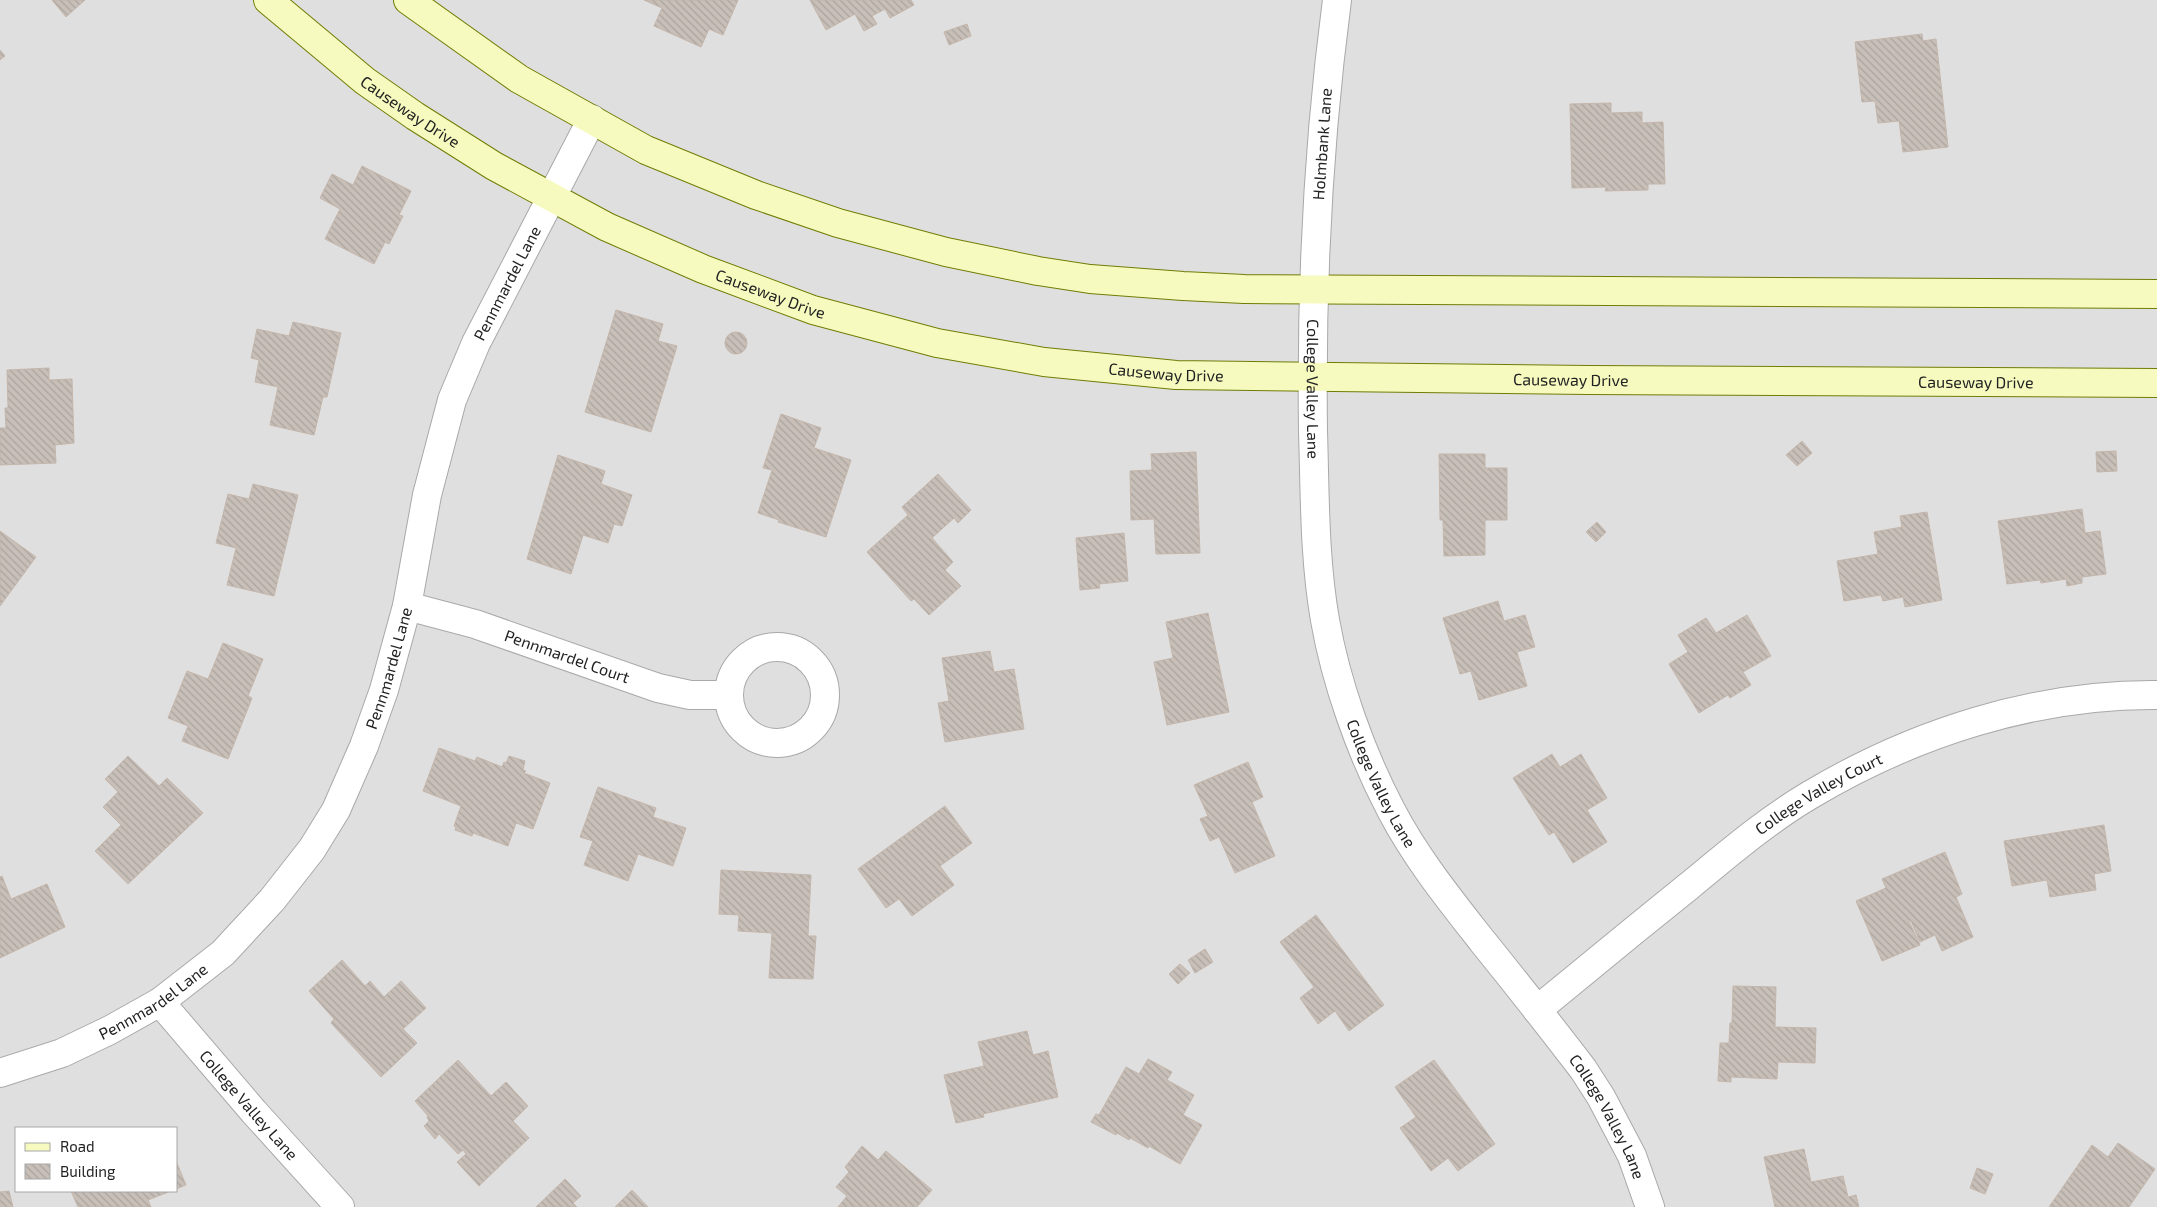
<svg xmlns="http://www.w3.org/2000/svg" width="2157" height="1207" viewBox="0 0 2157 1207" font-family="'Exo 2',sans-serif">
  <defs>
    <pattern id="building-back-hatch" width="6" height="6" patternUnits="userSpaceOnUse" patternTransform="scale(1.25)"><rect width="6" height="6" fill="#c7bfb8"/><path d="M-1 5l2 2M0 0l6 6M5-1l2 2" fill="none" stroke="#aba49e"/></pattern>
  </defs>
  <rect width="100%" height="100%" fill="#f2efe9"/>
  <path fill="#e0dfdf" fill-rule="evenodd" d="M 0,0 L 2157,0 L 2157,1207 L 0,1207 ZM 16,1128 L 176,1128 L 176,1191 L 16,1191 Z"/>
  <path fill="url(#building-back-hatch)" stroke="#c4b6ab" d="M 52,0 L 85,0 L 66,17 Z
    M 644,0 L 738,0 L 723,35 L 709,29 L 701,47 L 654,26 L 662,8 Z
    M 810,0 L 911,0 L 914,5 L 890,18 L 885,9 L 872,16 L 877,24 L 864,31 L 855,14 L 826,30 Z
    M 967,24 L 971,36 L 949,45 L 944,32 Z
    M 1922,34 L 1923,41 L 1936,39 L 1948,147 L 1903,152 L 1899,121 L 1878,123 L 1875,101 L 1862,102 L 1855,42 Z
    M 0,50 L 5,56 L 0,60 Z
    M 1611,103 L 1611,113 L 1642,112 L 1642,123 L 1663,122 L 1665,184 L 1648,184 L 1648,190 L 1605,191 L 1606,187 L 1572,188 L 1570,104 Z
    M 362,166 L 411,191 L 399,215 L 403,216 L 389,244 L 385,242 L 374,264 L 325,239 L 340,209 L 320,198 L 332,174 L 353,185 Z
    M 616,310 L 663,324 L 658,341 L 677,346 L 651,432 L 585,412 Z
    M 293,322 L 341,333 L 327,397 L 323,397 L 314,435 L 270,425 L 278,387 L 255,382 L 259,360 L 251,358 L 257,329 L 289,336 Z
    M725 343a11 11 0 1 1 22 0a11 11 0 1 1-22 0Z
    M 49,368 L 49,380 L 72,379 L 74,443 L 55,445 L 56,463 L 0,465 L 0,428 L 6,428 L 5,408 L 8,408 L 7,370 Z
    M 781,414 L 821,428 L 814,448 L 851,460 L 826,537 L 778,522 L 779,520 L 758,513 L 772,470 L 763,468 Z
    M 1802,441 L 1812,453 L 1797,466 L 1786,455 Z
    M 2116,451 L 2117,471 L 2097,472 L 2096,452 Z
    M 1196,452 L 1200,553 L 1156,554 L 1154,519 L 1131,520 L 1130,471 L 1152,470 L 1151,454 Z
    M 1439,454 L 1485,454 L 1485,468 L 1507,468 L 1507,520 L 1485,520 L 1485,555 L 1444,556 L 1443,520 L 1440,520 Z
    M 558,455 L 605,471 L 601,484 L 632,495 L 622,526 L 614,524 L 608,543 L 583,535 L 571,574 L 527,559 Z
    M 938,474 L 971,510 L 958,523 L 954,518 L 932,538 L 953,562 L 945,570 L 961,586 L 929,615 L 914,599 L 911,601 L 867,552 L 908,515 L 902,507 Z
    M 253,484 L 298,495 L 274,596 L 227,585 L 236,548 L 216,543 L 228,494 L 249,499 Z
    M 2082,509 L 2085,533 L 2100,531 L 2106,574 L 2082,577 L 2082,583 L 2067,586 L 2066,579 L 2041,583 L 2040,580 L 2007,584 L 1998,521 Z
    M 1927,512 L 1942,600 L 1905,607 L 1903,597 L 1883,601 L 1881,595 L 1844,601 L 1837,561 L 1878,554 L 1874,532 L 1902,527 L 1900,516 Z
    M 1597,522 L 1606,532 L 1596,542 L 1586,532 Z
    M 0,531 L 36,557 L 0,606 Z
    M 1124,533 L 1128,581 L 1099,584 L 1100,588 L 1080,590 L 1076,538 Z
    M 1498,601 L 1504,621 L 1525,615 L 1535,647 L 1517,652 L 1527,686 L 1479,700 L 1471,671 L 1460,674 L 1443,618 Z
    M 1208,613 L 1229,712 L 1167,725 L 1154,662 L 1173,658 L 1166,622 Z
    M 1747,615 L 1771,656 L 1743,672 L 1751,685 L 1730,698 L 1728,695 L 1699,713 L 1669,664 L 1688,652 L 1678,635 L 1706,618 L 1716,633 Z
    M 223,643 L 263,659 L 248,696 L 252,698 L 228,759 L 182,741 L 188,726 L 168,718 L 187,671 L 208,679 Z
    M 990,651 L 994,672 L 1014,669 L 1024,729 L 945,742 L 938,703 L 949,701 L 942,658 Z
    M 439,748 L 475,761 L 477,757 L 502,767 L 504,762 L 506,763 L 509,756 L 525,761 L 523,770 L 526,771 L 524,773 L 550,783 L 533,829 L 516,823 L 508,846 L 473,833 L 472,836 L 455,830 L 456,827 L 454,826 L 461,806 L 423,791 Z
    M 1552,754 L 1560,767 L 1581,754 L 1607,798 L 1587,810 L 1607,842 L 1573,863 L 1554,832 L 1549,835 L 1513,778 Z
    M 128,756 L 159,786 L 167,778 L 203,813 L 128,884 L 95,851 L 121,825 L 103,807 L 118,792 L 105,779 Z
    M 1248,762 L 1263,797 L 1252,802 L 1275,856 L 1235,873 L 1219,837 L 1210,841 L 1200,819 L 1208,816 L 1194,785 Z
    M 598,787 L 656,808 L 653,817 L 686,828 L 673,866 L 638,854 L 628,881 L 584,865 L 593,841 L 580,837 Z
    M 945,806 L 972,843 L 940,866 L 954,885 L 912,916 L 899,899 L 886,908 L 858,869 Z
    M 2104,825 L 2111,871 L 2094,874 L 2096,890 L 2050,897 L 2047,880 L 2012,886 L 2004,841 Z
    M 1945,852 L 1962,894 L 1956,897 L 1973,937 L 1942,951 L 1935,935 L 1920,942 L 1911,921 L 1909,921 L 1920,945 L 1882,961 L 1856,901 L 1886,888 L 1882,879 Z
    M 721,870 L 811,875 L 808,936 L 816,936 L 813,979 L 769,978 L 772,933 L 738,931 L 739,915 L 719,914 Z
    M 2,876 L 11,899 L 47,884 L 65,927 L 0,958 L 0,877 Z
    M 1316,915 L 1384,1005 L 1349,1031 L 1335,1011 L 1318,1024 L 1300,998 L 1314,987 L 1280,942 Z
    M 1205,949 L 1213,962 L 1195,973 L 1188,960 Z
    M 342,960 L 365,986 L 370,981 L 384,997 L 401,981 L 426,1008 L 403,1029 L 417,1043 L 381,1077 L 331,1023 L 334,1019 L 309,991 Z
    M 1180,964 L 1190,973 L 1178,984 L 1169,974 Z
    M 1733,986 L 1776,987 L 1775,1027 L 1816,1028 L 1815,1063 L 1778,1062 L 1777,1079 L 1731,1077 L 1731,1082 L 1718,1081 L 1720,1043 L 1729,1043 L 1730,1023 L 1732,1023 Z
    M 1027,1031 L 1033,1055 L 1048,1051 L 1058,1097 L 983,1114 L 984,1117 L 956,1123 L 944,1075 L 984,1066 L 978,1042 Z
    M 1148,1059 L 1172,1072 L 1167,1080 L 1194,1095 L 1183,1115 L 1202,1125 L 1180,1164 L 1149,1146 L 1148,1148 L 1130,1138 L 1129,1140 L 1117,1133 L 1116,1135 L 1091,1122 L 1096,1114 L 1099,1115 L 1126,1067 L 1139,1074 Z
    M 458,1060 L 491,1096 L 506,1082 L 528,1106 L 513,1121 L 529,1138 L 479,1186 L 457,1162 L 466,1154 L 463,1150 L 458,1154 L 439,1134 L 435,1139 L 424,1126 L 429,1121 L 427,1117 L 428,1116 L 415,1101 Z
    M 1434,1060 L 1495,1144 L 1458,1171 L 1448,1158 L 1431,1171 L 1400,1128 L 1416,1117 L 1395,1087 Z
    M 2118,1143 L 2155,1169 L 2129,1207 L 2049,1207 L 2092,1145 L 2108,1157 Z
    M 862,1146 L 878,1160 L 886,1151 L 932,1190 L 917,1207 L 838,1207 L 847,1196 L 836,1187 L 849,1172 L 845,1167 Z
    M 1804,1149 L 1811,1182 L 1843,1176 L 1848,1197 L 1856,1195 L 1859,1207 L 1775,1207 L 1764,1157 Z
    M 176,1161 L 186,1185 L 176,1189 Z
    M 1977,1168 L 1993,1174 L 1985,1194 L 1970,1188 Z
    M 565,1179 L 581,1196 L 573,1203 L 577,1207 L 536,1207 Z
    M 632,1190 L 648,1207 L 615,1207 Z
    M 9,1191 L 13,1207 L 0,1207 L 0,1192 Z
    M 71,1191 L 171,1191 L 148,1200 L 151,1207 L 78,1207 Z"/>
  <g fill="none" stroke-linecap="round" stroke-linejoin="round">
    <g stroke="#a9a9a9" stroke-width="30">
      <g id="street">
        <path id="s1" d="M 1337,0 C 1318,143 1311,287 1313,431 C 1315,494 1314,557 1325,620 C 1336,683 1361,753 1391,810 C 1416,858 1450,900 1483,942 C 1517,984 1550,1026 1583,1069 L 1601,1097 L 1632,1156 L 1650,1207"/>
        <path id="s2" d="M 407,606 L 475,624 L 658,688 L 690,695 L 729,695"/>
        <circle cx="777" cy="695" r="48"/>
        <path id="s3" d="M 160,1002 L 254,1112 L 340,1207"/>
        <path id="s4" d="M 1537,1010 C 1588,968 1638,927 1689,886 C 1728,854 1766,821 1810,795 C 1914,733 2035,694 2157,695"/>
        <path id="s5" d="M 0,1073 L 62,1053 L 110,1030 L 160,1002 L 223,953 L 272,900 L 312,849 L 336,810 L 364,746 L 384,690 L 407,606 L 427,495 L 452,400 L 476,343 L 592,119"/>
      </g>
    </g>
    <g stroke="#707d05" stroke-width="30">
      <g id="secondary">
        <path id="s6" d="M 268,0 L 365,81 L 415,116 L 494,166 L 607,227 L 703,269 L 813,310 L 937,343 L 1044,362 L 1176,375 L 1589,380 L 2157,383"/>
        <path d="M 408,0 L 519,79 L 646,150 L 756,195 L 838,223 L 946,252 L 1038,271 L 1090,279 L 1183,286 L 1244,289 L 2157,294"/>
      </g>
    </g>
    <use href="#street" stroke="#fff" stroke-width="28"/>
    <use href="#secondary" stroke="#f7fabf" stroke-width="28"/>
  </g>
  <g text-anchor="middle" stroke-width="4" stroke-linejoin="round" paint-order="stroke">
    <g font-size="16" fill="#222" stroke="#fff">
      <text dy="6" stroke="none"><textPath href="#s6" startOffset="181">Causeway Drive</textPath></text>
      <text transform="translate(1322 144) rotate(-86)" y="6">Holmbank Lane</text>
      <text dy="6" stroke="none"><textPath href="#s5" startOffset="995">Pennmardel Lane</textPath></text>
      <text dy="6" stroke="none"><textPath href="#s6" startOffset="586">Causeway Drive</textPath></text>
      <text dy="6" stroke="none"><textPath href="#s6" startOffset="991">Causeway Drive</textPath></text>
      <text dy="6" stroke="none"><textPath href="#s6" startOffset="1396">Causeway Drive</textPath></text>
      <text dy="6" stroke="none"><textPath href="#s6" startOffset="1801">Causeway Drive</textPath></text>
      <text dy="6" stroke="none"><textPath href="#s1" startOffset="390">College Valley Lane</textPath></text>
      <text dy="6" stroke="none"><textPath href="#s2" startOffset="168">Pennmardel Court</textPath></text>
      <text dy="6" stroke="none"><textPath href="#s5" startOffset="590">Pennmardel Lane</textPath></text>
      <text dy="6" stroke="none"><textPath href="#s1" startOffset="795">College Valley Lane</textPath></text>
      <text dy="6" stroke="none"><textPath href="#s4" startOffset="356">College Valley Court</textPath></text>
      <text dy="6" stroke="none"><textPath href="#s5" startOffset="170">Pennmardel Lane</textPath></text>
      <text dy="6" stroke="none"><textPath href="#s3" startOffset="136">College Valley Lane</textPath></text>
      <text dy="6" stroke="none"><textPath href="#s1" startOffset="1200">College Valley Lane</textPath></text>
    </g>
  </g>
  <rect x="15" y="1127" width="162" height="65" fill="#ffffff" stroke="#a7a7a7"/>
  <rect x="25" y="1143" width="25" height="8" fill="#f7fabf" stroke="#a7a7a7"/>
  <text x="60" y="1152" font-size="15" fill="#222222">Road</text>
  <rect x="25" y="1164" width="25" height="15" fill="url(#building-back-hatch)" stroke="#a7a7a7"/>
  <text x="60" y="1177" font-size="15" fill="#222222">Building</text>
</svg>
